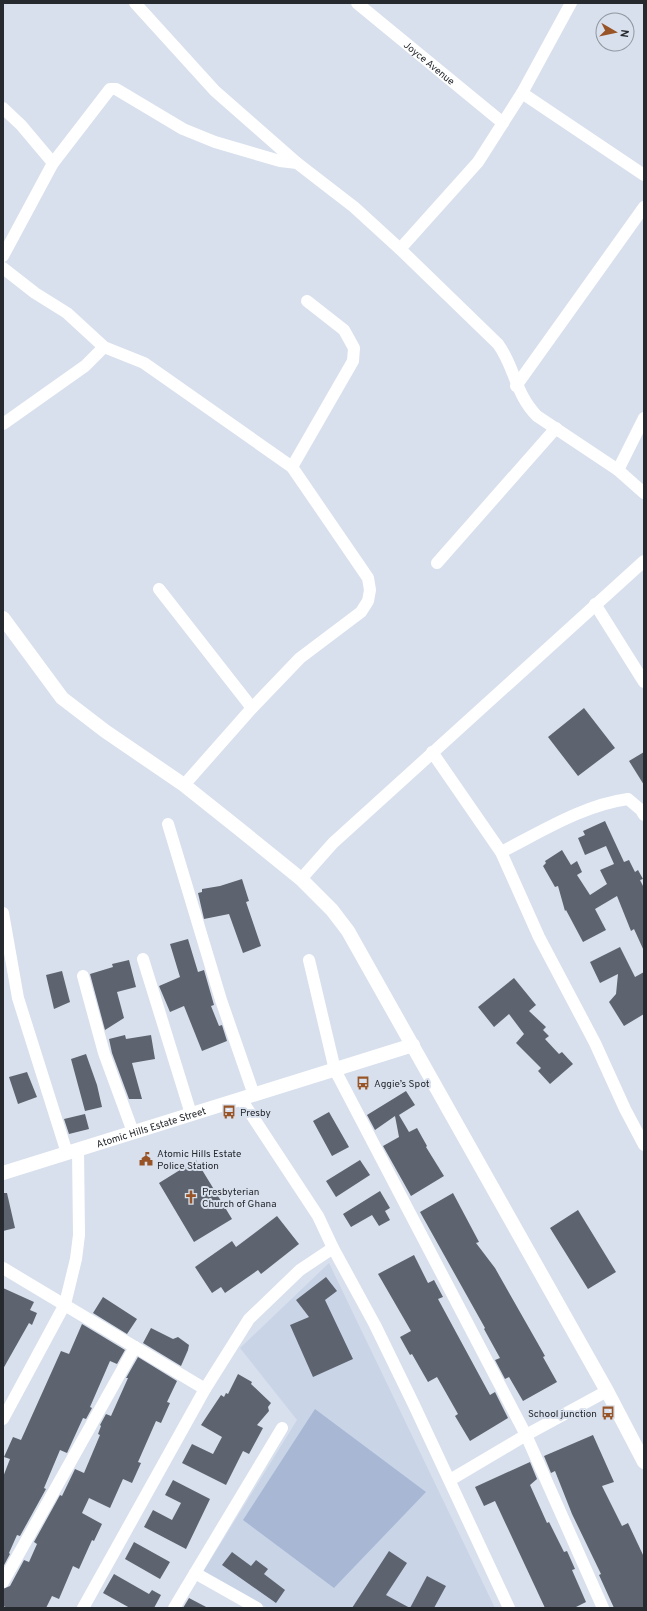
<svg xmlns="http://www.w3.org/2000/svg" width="647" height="1611" viewBox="0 0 647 1611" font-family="Overpass,sans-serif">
  <rect width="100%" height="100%" fill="#d8e0ed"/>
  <path fill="#c9d4e7" d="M 329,1263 L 495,1608 L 268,1608 L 203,1572 L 297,1420 L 240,1348 Z"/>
  <path fill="#a8b8d4" d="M 315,1409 L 426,1492 L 334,1588 L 243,1520 Z"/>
  <path fill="#5d646f" d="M 584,708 L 615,748 L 578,776 L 548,737 Z
    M 644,752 L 644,785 L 629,761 Z
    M 605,821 L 624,862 L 629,860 L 635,872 L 638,870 L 643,879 L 640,880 L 644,888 L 644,951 L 634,929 L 631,931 L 617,896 L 595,909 L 606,930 L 583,942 L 566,910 L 565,911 L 558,886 L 555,887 L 543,866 L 546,863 L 545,861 L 562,850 L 571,865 L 577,861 L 582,872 L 577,875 L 590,895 L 607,884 L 600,870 L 614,864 L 606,846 L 585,855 L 578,838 L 585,835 L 583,831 Z
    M 242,879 L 249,901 L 246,902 L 261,946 L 243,953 L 229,914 L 204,919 L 198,893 L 202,892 L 202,889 L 220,886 Z
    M 188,939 L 198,972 L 204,970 L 214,1005 L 211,1006 L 219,1026 L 222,1025 L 227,1041 L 202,1051 L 184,1006 L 170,1012 L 159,986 L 180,977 L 170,944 Z
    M 620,947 L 635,977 L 644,972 L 644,1014 L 624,1026 L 609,1002 L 616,994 L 618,974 L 600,983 L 590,962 Z
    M 129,960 L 136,987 L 117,992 L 124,1018 L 105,1030 L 90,974 L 113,967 L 112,964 Z
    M 62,971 L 70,1002 L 54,1009 L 46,975 Z
    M 514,978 L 536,1005 L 529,1011 L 546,1027 L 543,1030 L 549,1036 L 545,1039 L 559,1054 L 562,1052 L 573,1064 L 550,1084 L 538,1071 L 541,1068 L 516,1043 L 524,1034 L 509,1014 L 494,1027 L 478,1007 Z
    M 125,1035 L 126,1039 L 151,1035 L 155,1059 L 132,1063 L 142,1099 L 129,1099 L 112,1053 L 109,1039 Z
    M 86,1054 L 97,1085 L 102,1107 L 85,1111 L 71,1059 Z
    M 27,1072 L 37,1097 L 18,1104 L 9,1077 Z
    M 406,1091 L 415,1105 L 399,1115 L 409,1132 L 417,1128 L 427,1146 L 426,1147 L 444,1176 L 411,1196 L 383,1146 L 399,1137 L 395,1116 L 375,1130 L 367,1115 Z
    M 329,1112 L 349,1147 L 332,1156 L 313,1121 Z
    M 85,1114 L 89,1129 L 69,1134 L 64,1119 Z
    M 196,1160 L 232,1219 L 194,1242 L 159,1183 Z
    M 360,1160 L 370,1175 L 336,1197 L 326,1181 Z
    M 380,1191 L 390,1208 L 385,1211 L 390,1220 L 379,1226 L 372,1215 L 351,1227 L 343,1214 Z
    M 3,1193 L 7,1193 L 15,1228 L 3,1231 Z
    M 453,1193 L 479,1242 L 476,1243 L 495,1268 L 545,1356 L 543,1357 L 557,1382 L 523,1401 L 509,1377 L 505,1379 L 495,1360 L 500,1358 L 484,1329 L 485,1328 L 420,1212 Z
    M 578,1210 L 616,1272 L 588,1289 L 550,1228 Z
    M 277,1216 L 299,1244 L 261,1274 L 258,1270 L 225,1293 L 221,1287 L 212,1293 L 195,1267 L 232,1241 L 236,1247 Z
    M 414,1255 L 428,1283 L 434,1280 L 443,1297 L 438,1299 L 490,1395 L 495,1392 L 508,1418 L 470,1441 L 455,1416 L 458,1414 L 437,1377 L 428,1382 L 412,1354 L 410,1355 L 400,1337 L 411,1331 L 378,1274 Z
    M 326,1277 L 337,1291 L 325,1300 L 353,1359 L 313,1377 L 290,1325 L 309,1317 L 296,1300 Z
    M 3,1288 L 34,1302 L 30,1310 L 37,1313 L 32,1325 L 29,1323 L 3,1369 Z
    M 103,1297 L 137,1319 L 127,1334 L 93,1313 Z
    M 82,1324 L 125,1350 L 117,1364 L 110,1361 L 90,1407 L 92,1408 L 86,1419 L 83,1418 L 67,1453 L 60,1450 L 44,1488 L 46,1489 L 20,1536 L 17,1535 L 9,1553 L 10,1554 L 3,1567 L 3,1477 L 10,1459 L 4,1457 L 13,1437 L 21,1440 L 61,1351 L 69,1354 Z
    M 151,1328 L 173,1339 L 178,1337 L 189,1345 L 188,1350 L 181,1366 L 143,1343 Z
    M 138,1357 L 177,1381 L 167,1402 L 170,1403 L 161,1423 L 156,1421 L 138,1462 L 141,1463 L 132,1483 L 123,1479 L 110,1508 L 89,1498 L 82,1513 L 102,1524 L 94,1541 L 92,1540 L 79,1569 L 73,1566 L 59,1599 L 52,1596 L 46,1608 L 8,1608 L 3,1606 L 3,1589 L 10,1586 L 24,1560 L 29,1562 L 37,1544 L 34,1542 L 60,1495 L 62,1496 L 75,1469 L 84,1473 L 100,1435 L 98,1434 L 101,1426 L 100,1425 L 106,1414 L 111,1416 L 128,1378 L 126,1378 Z
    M 238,1374 L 252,1382 L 251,1384 L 271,1403 L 268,1407 L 269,1411 L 257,1425 L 263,1428 L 249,1454 L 243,1451 L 226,1485 L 182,1463 L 192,1444 L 213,1454 L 222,1437 L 201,1425 L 221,1395 L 224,1397 L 226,1393 L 228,1394 Z
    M 593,1435 L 614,1482 L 602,1486 L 622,1526 L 628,1523 L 644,1557 L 644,1608 L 614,1608 L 599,1575 L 601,1574 L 572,1514 L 555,1471 L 551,1473 L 544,1456 Z
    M 530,1462 L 537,1479 L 530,1485 L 547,1523 L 549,1522 L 564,1552 L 567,1551 L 575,1569 L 572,1570 L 586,1602 L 574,1608 L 545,1608 L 495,1501 L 484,1506 L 475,1487 Z
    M 173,1480 L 210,1499 L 186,1549 L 144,1527 L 153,1510 L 172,1520 L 181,1503 L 165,1495 Z
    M 134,1542 L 170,1562 L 160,1579 L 125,1559 Z
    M 389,1551 L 407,1563 L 386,1595 L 410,1608 L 427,1576 L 446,1586 L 434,1608 L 352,1608 Z
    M 232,1552 L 251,1566 L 256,1560 L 268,1569 L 264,1574 L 285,1590 L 276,1603 L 222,1565 Z
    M 114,1574 L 149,1594 L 152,1590 L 161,1595 L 154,1608 L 130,1608 L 103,1593 Z
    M 189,1598 L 208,1608 L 183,1608 Z"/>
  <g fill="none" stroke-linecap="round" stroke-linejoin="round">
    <g stroke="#fff" stroke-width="12">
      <path d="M 135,3 L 215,91 L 297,163 L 354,207 L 400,249 L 498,344 C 515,367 515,394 537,416 L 618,470 L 644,493"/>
      <path id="s1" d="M 357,3 L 503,123"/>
      <path d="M 522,93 L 644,175"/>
      <path d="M 3,108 L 21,125 L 53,163"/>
      <path d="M 400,249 L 478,162 L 522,93 L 571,3"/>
      <path d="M 3,256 L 53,163 L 110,89 L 116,89 L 183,129 L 215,142 L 280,161 L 297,163"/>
      <path d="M 3,268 L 35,293 L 67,313 L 104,347 L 144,363 L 292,467 L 368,578 L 370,590 L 368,601 L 361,612 L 300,658 L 252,708 L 184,785"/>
      <path d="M 516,386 L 644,207"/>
      <path d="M 3,424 L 85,366 L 104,347"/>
      <path d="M 292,467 L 353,361 L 354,348 L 344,330 L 307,301"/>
      <path d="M 618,470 L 644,418"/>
      <path d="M 437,563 L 556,428"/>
      <path d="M 159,589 L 252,708"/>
      <path d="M 595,604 L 644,682"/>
      <path d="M 432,752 L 501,852 L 539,937 L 595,1043 L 625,1109 L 644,1145"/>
      <path d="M 168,824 L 221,1000 L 254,1095"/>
      <path d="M 501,852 C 541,832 583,805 628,799 L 641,810 L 644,815"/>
      <path d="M 301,879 L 333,843 L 644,561"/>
      <path d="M 3,913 L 18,998 L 67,1153"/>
      <path d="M 143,959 L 191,1114"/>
      <path d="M 309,960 L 335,1070 L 526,1435 L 603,1608"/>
      <path d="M 83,976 L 104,1053 L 133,1132"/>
      <path d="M 241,1099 L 318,1216 L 333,1248 L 375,1325 L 414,1405 L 509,1608"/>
      <path d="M 3,1268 L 205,1389"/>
      <path d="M 3,1419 L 65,1304 L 76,1259 L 79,1235 L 78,1149"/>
      <path d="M 450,1480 L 526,1435 L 607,1391"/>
      <path d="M 195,1573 L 257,1608"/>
      <path d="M 3,1582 L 135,1347"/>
      <path d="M 83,1608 L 205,1389 L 249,1319 L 300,1270 L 333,1248"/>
      <path d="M 174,1608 L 282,1428"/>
    </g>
    <g stroke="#fff" stroke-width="14">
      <path d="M 3,618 L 62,698 L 105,731 L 184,785 L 238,828 L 301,879 L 332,910 L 348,931 L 607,1391 L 644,1462"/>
      <path id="s2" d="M 3,1173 L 413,1045"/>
    </g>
  </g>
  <defs>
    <g id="bus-bare" transform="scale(1.08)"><path d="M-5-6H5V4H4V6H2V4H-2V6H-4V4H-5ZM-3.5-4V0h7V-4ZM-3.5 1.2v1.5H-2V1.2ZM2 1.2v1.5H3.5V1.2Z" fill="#985426" stroke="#d8e0ed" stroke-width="2.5" paint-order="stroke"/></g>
    <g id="civic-bare" transform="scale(1.08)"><path d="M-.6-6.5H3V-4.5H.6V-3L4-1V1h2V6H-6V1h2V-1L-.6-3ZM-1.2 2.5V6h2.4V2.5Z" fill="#985426" stroke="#d8e0ed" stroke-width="2.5" paint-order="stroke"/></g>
    <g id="church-bare" transform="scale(1.08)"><path d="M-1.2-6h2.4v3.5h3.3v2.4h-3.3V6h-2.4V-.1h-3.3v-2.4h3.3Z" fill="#985426" stroke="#d8e0ed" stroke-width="2.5" paint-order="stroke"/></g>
  </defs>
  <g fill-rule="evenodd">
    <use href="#bus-bare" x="363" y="1083"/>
    <use href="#bus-bare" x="229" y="1112"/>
    <use href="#civic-bare" x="146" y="1159"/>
    <use href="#church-bare" x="191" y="1197"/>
    <use href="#bus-bare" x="608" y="1413"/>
  </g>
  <g text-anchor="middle" stroke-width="4" stroke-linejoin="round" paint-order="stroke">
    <g font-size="10" fill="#26292e" stroke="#d8e0ed">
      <text dy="4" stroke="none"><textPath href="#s1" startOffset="94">Joyce Avenue</textPath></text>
      <text dy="4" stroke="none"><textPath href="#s2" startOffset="155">Atomic Hills Estate Street</textPath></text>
    </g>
    <g font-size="10" fill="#26292e" stroke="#d8e0ed" text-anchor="start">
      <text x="374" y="1087">Aggie’s Spot</text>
      <text x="240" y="1116">Presby</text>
      <text x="157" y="1157">Atomic Hills Estate<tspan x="157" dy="12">Police Station</tspan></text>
      <text x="202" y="1195">Presbyterian<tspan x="202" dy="12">Church of Ghana</tspan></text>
      <text x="597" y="1417" text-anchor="end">School junction</text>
    </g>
  </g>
  <rect width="647" height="1611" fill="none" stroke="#26292e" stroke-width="8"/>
  <g transform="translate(615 32) rotate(99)"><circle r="19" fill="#d8e0ed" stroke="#9197a1"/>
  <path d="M0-3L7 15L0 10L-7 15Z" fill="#985426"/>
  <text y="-6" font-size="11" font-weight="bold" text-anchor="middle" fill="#26292e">N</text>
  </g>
</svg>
